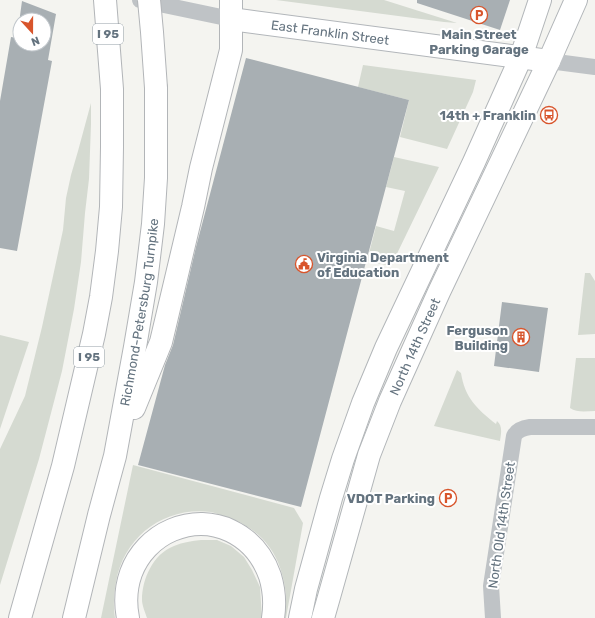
<svg xmlns="http://www.w3.org/2000/svg" width="595" height="618" viewBox="0 0 595 618" font-family="Rubik,sans-serif">
  <rect width="100%" height="100%" fill="#f4f4f0"/>
  <path fill="#d5dad1" d="M 276,0 L 384,0 L 457,23 L 444,22 Z
    M 363,65 L 476,80 L 473,92 L 447,149 L 400,137 L 409,100 L 358,87 Z
    M 91,103 L 91,124 L 89,179 L 85,213 L 81,262 L 74,309 L 62,371 L 39,459 L 0,585 L 0,449 L 25,396 L 42,327 L 63,230 L 66,198 L 71,175 L 78,151 Z
    M 394,157 L 439,167 L 391,266 L 367,261 L 376,226 L 394,231 L 405,191 L 386,187 Z
    M 585,273 L 590,273 L 595,281 L 595,334 L 578,335 Z
    M 0,335 L 29,342 L 0,429 Z
    M 576,358 L 595,358 L 595,411 C 587,411 577,413 570,408 Z
    M 457,370 L 461,373 C 465,398 477,409 496,424 L 497,421 C 503,426 501,434 500,441 L 434,426 Z
    M 133,465 L 294,508 L 303,523 L 286,618 L 285,618 C 285,608 287,597 285,588 C 283,574 278,559 270,548 C 260,533 243,522 226,517 C 221,515 216,513 211,512 C 165,506 124,536 116,582 C 114,593 113,606 115,618 L 101,618 Z
    M 201,540 L 217,540 L 231,546 L 244,557 L 252,570 L 260,587 L 262,618 L 147,618 C 145,612 142,605 142,600 C 142,579 153,554 174,546 C 183,542 192,541 201,540 Z"/>
  <path fill="#a8afb3" fill-rule="evenodd" d="M 417,0 L 510,0 L 500,30 L 417,3 Z
    M 22,1 L 56,14 L 48,60 L 52,61 L 17,251 L 0,248 L 0,101 L 11,37 L 17,38 ZM 20,20 L 44,20 L 44,44 L 20,44 Z
    M 246,58 L 409,100 L 301,507 L 138,465 L 165,365 L 173,345 L 196,247 Z
    M 502,302 L 548,308 L 539,372 L 494,366 Z"/>
  <g fill="none" stroke-linecap="round" stroke-linejoin="round">
    <g stroke="#b2b6ba" stroke-width="24">
      <g id="secondary">
        <path id="s1" d="M 231,19 L 549,61"/>
      </g>
    </g>
    <g stroke="#b2b6b9" stroke-width="24">
      <g id="primary">
        <path d="M 231,0 L 231,19"/>
        <path d="M 300,618 L 306,589 L 331,498 L 343,459 L 363,403 L 386,348 L 474,162 L 521,57 L 540,0"/>
        <path id="s2" d="M 323,618 L 329,597 L 369,455 L 390,401 L 439,292 L 549,61 L 576,0"/>
      </g>
    </g>
    <g stroke="#b2b5b8" stroke-width="24">
      <g id="motorway">
        <path d="M 134,408 L 161,342 L 193,207 L 201,168 L 231,50 L 231,19"/>
        <path d="M 20,618 L 63,466 L 94,334 L 101,297 L 107,251 L 111,207 L 112,147 L 112,89 L 105,0"/>
        <path id="s3" d="M 74,618 L 99,515 L 115,456 L 135,347 L 146,282 L 153,224 L 156,178 L 156,88"/>
        <path d="M 128,618 C 125,603 126,587 131,573 C 138,554 153,538 172,530 C 213,513 255,534 270,576 C 274,589 275,605 273,618"/>
      </g>
    </g>
    <path stroke="#bfc3c6" stroke-width="16" d="M 140,0 L 231,19
      M 549,61 L 595,67
      M 493,618 L 491,586 L 514,436 C 517,430 523,428 530,427 L 595,427"/>
    <use href="#secondary" stroke="#fff" stroke-width="22"/>
    <use href="#primary" stroke="#fff" stroke-width="22"/>
    <use href="#motorway" stroke="#fff" stroke-width="22"/>
    <g stroke="#b2b5b8" stroke-width="24" stroke-linecap="butt">
      <path id="motorway-bridge" d="M 149,0 L 152,32 L 156,88"/>
    </g>
    <use href="#motorway-bridge" stroke="#fff" stroke-width="22"/>
  </g>
  <defs>
    <g id="parking-ring" transform="scale(0.9)"><circle r="9.5" fill="#fff" stroke="#d8552c" stroke-width="1.5"/><path d="M-3.5-5.5H1a3.5 3.5 0 0 1 0 7H-1V5.5H-3.5ZM-1-3.4V-.6H.8a1.4 1.4 0 0 0 0-2.8Z" fill="#d8552c"/></g>
    <g id="bus-ring" transform="scale(0.9)"><circle r="9.5" fill="#fff" stroke="#d8552c" stroke-width="1.5"/><path d="M-5-6H5V4H4V6H2V4H-2V6H-4V4H-5ZM-3.5-4V0h7V-4ZM-3.5 1.2v1.5H-2V1.2ZM2 1.2v1.5H3.5V1.2Z" fill="#d8552c"/></g>
    <g id="civic-ring" transform="scale(0.9)"><circle r="9.5" fill="#fff" stroke="#d8552c" stroke-width="1.5"/><path d="M-.6-6.5H3V-4.5H.6V-3L4-1V1h2V6H-6V1h2V-1L-.6-3ZM-1.2 2.5V6h2.4V2.5Z" fill="#d8552c"/></g>
    <g id="building-ring" transform="scale(0.9)"><circle r="9.5" fill="#fff" stroke="#d8552c" stroke-width="1.5"/><path d="M-4-6H4V6H1V3H-1V6H-4ZM-2.5-4.3h1.7v1.8h-1.7ZM.8-4.3h1.7v1.8H.8ZM-2.5-1h1.7V.8h-1.7ZM.8-1h1.7V.8H.8Z" fill="#d8552c"/></g>
  </defs>
  <g fill-rule="evenodd">
    <use href="#parking-ring" x="479" y="15"/>
    <use href="#bus-ring" x="549" y="115"/>
    <use href="#civic-ring" x="304" y="264"/>
    <use href="#building-ring" x="521" y="337"/>
    <use href="#parking-ring" x="448" y="498"/>
  </g>
  <g text-anchor="middle" stroke-width="4" stroke-linejoin="round" paint-order="stroke">
    <g fill="#fff" stroke="#929da5" stroke-width="1">
      <rect x="93" y="24" width="30" height="20" rx="3"/>
      <rect x="74" y="347" width="30" height="20" rx="3"/>
    </g>
    <g font-size="12" font-weight="bold" fill="#64737f">
      <text x="108" y="38">I 95</text>
      <text x="89" y="361">I 95</text>
    </g>
    <g font-size="13" fill="#64737f" stroke="#fff">
      <text dy="5" stroke="none"><textPath href="#s1" startOffset="100">East Franklin Street</textPath></text>
      <text dy="5" stroke="none"><textPath href="#s3" startOffset="313">Richmond-Petersburg Turnpike</textPath></text>
      <text dy="5" stroke="none"><textPath href="#s2" startOffset="287">North 14th Street</textPath></text>
      <text transform="translate(501 525) rotate(-82)" y="5">North Old 14th Street</text>
    </g>
    <g font-size="13" font-weight="bold" fill="#64737f" stroke="#fff" text-anchor="end">
      <text x="479" y="39" text-anchor="middle">Main Street<tspan x="479" dy="15">Parking Garage</tspan></text>
      <text x="536" y="120">14th + Franklin</text>
      <text x="317" y="262" text-anchor="start">Virginia Department<tspan x="317" dy="15">of Education</tspan></text>
      <text x="508" y="335">Ferguson<tspan x="508" dy="15">Building</tspan></text>
      <text x="435" y="503">VDOT Parking</text>
    </g>
  </g>
  <g transform="translate(32 32) rotate(159)"><circle r="19" fill="#ffffff" stroke="#c1c7cc"/>
  <path d="M0-3L7 15L0 10L-7 15Z" fill="#d8552c"/>
  <text y="-6" font-size="11" font-weight="bold" text-anchor="middle" fill="#64737f">N</text>
  </g>
</svg>
